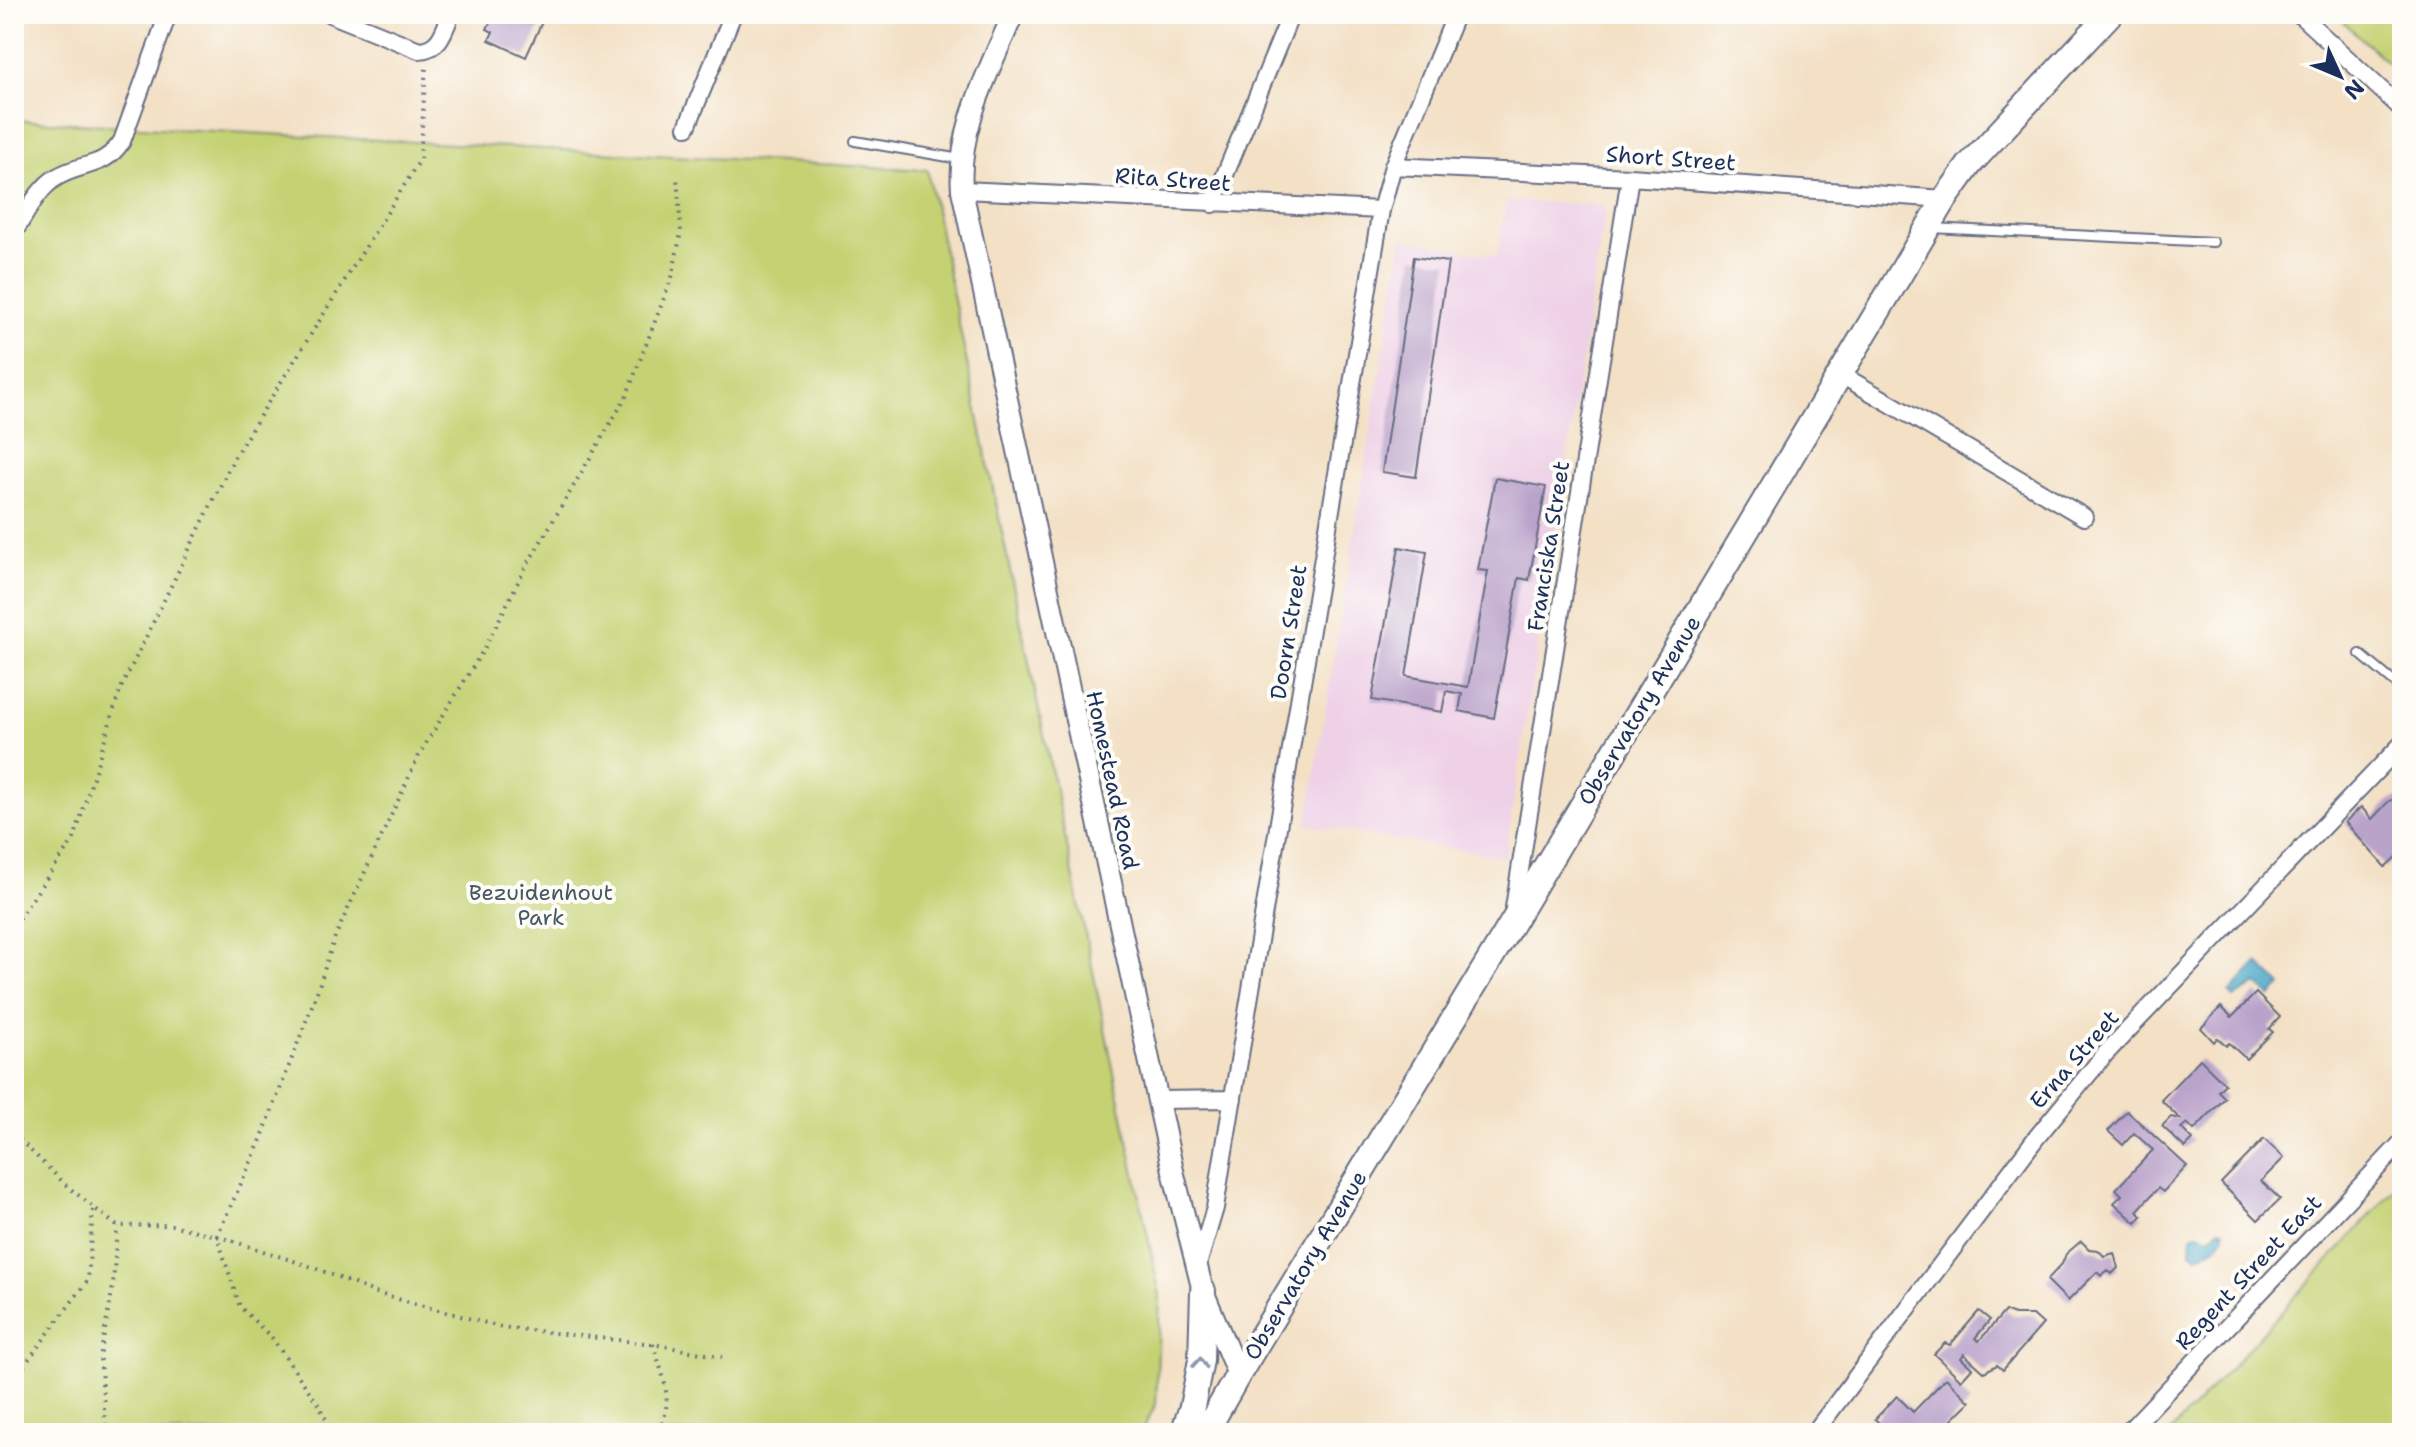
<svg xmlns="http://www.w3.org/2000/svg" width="2416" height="1447" viewBox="0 0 2416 1447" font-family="'Shantell Sans',sans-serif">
  <rect width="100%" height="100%" fill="#fdfcf7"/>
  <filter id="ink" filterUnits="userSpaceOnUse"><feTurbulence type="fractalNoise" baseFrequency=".0125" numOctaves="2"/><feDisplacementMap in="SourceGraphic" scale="16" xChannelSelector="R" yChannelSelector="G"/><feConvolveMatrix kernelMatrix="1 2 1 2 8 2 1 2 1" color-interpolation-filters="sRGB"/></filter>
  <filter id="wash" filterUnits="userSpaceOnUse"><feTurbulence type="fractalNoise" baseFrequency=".006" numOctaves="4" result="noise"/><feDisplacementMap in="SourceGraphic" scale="32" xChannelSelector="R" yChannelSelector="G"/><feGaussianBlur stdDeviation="1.8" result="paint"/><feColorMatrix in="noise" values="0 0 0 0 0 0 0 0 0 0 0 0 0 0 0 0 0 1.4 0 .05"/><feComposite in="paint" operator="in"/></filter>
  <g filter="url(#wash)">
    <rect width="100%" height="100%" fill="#f3e0c5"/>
    <path fill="#eed0e7" d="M 1506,201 L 1606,205 L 1505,857 L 1307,825 L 1402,238 L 1481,254 L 1497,255 Z"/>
    <path fill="#c5d273" stroke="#708068" stroke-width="2" d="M 2335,14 L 2402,14 L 2402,76 Z
      M 14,120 L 927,170 L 1160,1295 L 1156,1404 L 1141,1433 L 14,1433 Z
      M 2402,1181 L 2402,1433 L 2170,1433 Z"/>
    <path fill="#47a6c6" stroke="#316a92" stroke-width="2" d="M 2258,963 L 2281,986 L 2271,997 L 2257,984 L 2234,998 L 2229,993 Z
      M 2219,1228 L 2224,1230 C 2225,1246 2210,1251 2197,1256 L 2191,1251 L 2192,1235 L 2199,1233 L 2208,1237 L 2214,1234 Z"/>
    <g id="blocks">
      <path fill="#baa3cb" d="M 494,14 L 524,14 L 542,22 L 526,57 L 489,40 L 493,32 L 487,29 Z
        M 1414,257 L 1448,262 L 1416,477 L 1382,472 Z
        M 1495,478 L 1546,487 L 1529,580 L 1519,578 L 1494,718 L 1459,711 L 1462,694 L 1446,691 L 1442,712 L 1372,700 L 1399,547 L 1427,552 L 1406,676 L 1468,687 L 1488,571 L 1478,570 Z
        M 2402,796 L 2402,867 L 2398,855 L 2385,867 L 2345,822 L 2361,807 L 2372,819 L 2389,801 Z
        M 2256,993 L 2280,1017 L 2269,1029 L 2273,1032 L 2246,1059 L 2229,1043 L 2226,1046 L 2217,1038 L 2214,1042 L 2201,1028 L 2221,1007 L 2232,1017 Z
        M 2200,1059 L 2225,1084 L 2218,1091 L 2225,1098 L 2194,1130 L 2187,1123 L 2181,1128 L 2193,1140 L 2185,1148 L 2162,1126 L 2171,1117 L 2180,1119 L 2161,1100 Z
        M 2127,1111 L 2187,1166 L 2163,1192 L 2158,1188 L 2137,1211 L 2142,1216 L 2136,1223 L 2114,1203 L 2122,1195 L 2116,1189 L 2153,1150 L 2134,1133 L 2123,1145 L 2108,1131 Z
        M 2264,1139 L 2284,1158 L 2261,1181 L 2280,1199 L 2258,1220 L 2221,1183 Z
        M 2081,1241 L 2089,1249 L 2098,1250 L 2104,1256 L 2114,1253 L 2118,1268 L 2112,1274 L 2108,1270 L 2101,1276 L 2097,1272 L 2068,1301 L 2047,1280 L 2062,1264 L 2066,1254 Z
        M 1979,1311 L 1990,1320 L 1975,1338 L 1979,1341 L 2005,1311 L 2014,1315 L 2033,1315 L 2043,1324 L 2003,1370 L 1997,1365 L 1984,1372 L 1964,1354 L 1961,1358 L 1972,1368 L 1961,1380 L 1934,1354 L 1945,1343 L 1950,1345 Z
        M 1946,1378 L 1970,1402 L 1939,1433 L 1889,1433 L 1875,1419 L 1897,1396 L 1913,1412 Z"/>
    </g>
  </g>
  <g filter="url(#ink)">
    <use href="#blocks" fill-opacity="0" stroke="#676d82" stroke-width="2"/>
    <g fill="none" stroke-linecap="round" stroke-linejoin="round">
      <g stroke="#676d82" stroke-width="12">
        <path id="service" d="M 855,141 L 960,159
          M 1931,228 L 2213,242
          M 2360,654 L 2402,689"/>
      </g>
      <g stroke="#676d82" stroke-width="20">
        <path id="minor" d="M 330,14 L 419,50 C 440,49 444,31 451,14
          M 2299,14 L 2402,109
          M 687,127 L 733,14
          M 1393,166 L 1630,177 L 1945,199
          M 962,190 L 1381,210
          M 1213,204 L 1291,14
          M 14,232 C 26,214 38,188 57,177 C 82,162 104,169 122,141 L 168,14
          M 1840,374 L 2084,517
          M 1513,914 L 1630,177
          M 1158,1100 L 1233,1099
          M 1197,1268 L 1215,1208 L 1222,1163 L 1381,210 L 1393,166 L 1456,14
          M 1814,1433 L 2036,1138 L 2106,1053 L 2402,744
          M 2127,1433 L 2402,1142"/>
      </g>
      <g stroke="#676d82" stroke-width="24">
        <path id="tertiary" d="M 1013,14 C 990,70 957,127 962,190 L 1173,1171 L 1203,1291 L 1238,1375"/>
      </g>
      <g stroke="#676d82" stroke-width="28">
        <path id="secondary" d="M 1183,1433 L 1192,1407 L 1201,1360 L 1203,1291
          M 1205,1433 L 1238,1375 L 1512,923 L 1945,199 L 1970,164 L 2110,14"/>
      </g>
      <path stroke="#676d82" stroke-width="4" stroke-dasharray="2 6" stroke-linecap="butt" d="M 14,925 L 74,839 L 120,690 L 236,454 L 420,160 L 426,64
        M 14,1134 L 67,1186 L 117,1226 L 171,1225 L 217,1236 L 312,1267 L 379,1294 L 501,1327 L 653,1344 L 722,1357
        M 653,1344 C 663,1377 675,1400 658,1433
        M 14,1379 L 88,1280 L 93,1208
        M 106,1433 L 100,1357 L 113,1286 L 117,1226
        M 333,1433 L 318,1404 L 272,1338 L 240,1307 L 217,1236 L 260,1142 L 316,995 L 335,937 L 420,753 L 487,644 L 524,570 L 626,397 L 672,277 L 681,232 L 677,177"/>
      <use href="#service" stroke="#fff" stroke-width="8"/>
      <use href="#minor" stroke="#fff" stroke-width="16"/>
      <use href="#tertiary" stroke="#fff" stroke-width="20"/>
      <use href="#secondary" stroke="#fff" stroke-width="24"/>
    </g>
    <defs><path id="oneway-chevron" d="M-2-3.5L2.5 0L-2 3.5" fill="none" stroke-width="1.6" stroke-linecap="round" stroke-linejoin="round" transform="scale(2)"/></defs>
    <use stroke="#8d97ae" href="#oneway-chevron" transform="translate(1200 1363) rotate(-85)"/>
  </g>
  <g text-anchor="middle" stroke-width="8" stroke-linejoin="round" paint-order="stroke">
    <g font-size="22" fill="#1b2f5e" stroke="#fdfcf7">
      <text transform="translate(1671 158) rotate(4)" y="8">Short Street</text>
      <text transform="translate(1173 179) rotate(4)" y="8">Rita Street</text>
      <text transform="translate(1548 546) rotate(-81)" y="8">Franciska Street</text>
      <text transform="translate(1288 632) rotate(-81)" y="8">Doorn Street</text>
      <text transform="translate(1639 710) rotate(-59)" y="8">Observatory Avenue</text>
      <text transform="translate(1113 780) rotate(78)" y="8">Homestead Road</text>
      <text transform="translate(2074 1059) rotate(-49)" y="8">Erna Street</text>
      <text transform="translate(1305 1265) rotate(-59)" y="8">Observatory Avenue</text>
      <text transform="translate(2248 1272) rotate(-47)" y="8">Regent Street East</text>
    </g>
    <g font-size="22" fill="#465863" stroke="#fdfcf7">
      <text x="541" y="900">Bezuidenhout<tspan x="541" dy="25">Park</tspan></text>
    </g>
  </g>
  <rect width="2416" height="1447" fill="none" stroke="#fdfcf7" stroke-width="48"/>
  <g transform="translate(2340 76) rotate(134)" stroke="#fdfcf7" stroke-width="6" paint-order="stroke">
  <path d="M0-6L14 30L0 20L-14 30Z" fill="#1b2f5e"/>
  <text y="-12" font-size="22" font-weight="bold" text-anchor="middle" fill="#1b2f5e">N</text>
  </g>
</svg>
